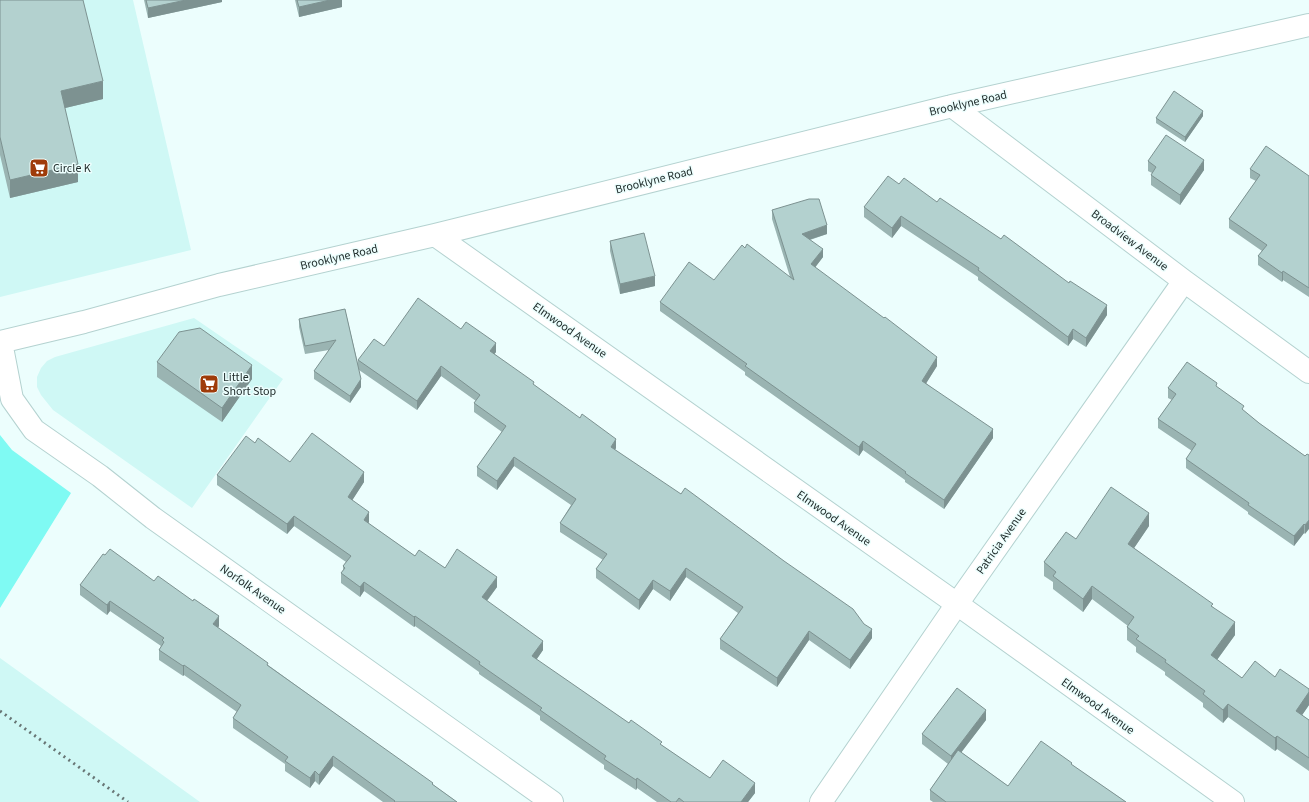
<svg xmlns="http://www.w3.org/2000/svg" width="1309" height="802" viewBox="0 0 1309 802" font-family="'Source Sans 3',sans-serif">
  <rect width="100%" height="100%" fill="#ecfefd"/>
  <path fill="#cff8f5" d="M 0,0 L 133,0 L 191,250 L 0,297 Z
    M 194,318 L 283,379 L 192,508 L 53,410 L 41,395 L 37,387 L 37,377 L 41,368 L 47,361 L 55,357 Z
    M 0,658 L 200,802 L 0,802 Z"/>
  <path fill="#7ffaf3" d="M 0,435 L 12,450 L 71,493 L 0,608 Z"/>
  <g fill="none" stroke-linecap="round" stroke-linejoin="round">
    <g stroke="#b4d2d0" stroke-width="24">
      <path id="minor" d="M 952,106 L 1184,281 L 1309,372
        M 435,235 L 957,604 L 1233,802
        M 0,342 L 84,322 L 219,285 L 435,235 L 952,106 L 1309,25
        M 1,342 L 12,399 L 34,430 L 100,476 L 153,518 L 552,802
        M 821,802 L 957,604 L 1184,281"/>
    </g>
    <use href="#minor" stroke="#fff" stroke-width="22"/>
    <path stroke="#687675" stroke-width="3" stroke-dasharray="2 4" stroke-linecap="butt" d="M 0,711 L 128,802"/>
  </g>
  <path fill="#9ab4b2" d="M 0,0 L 103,99 L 65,108 L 78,182 L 10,198 L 0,155 Z
    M 144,0 L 222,0 L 222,2 L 148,18 Z
    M 295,0 L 342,0 L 342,7 L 299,17 Z
    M 1203,116 L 1185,142 L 1156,123 L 1156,118 Z
    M 1148,161 L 1204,170 L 1180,205 L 1151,185 L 1151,175 L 1152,173 L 1148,171 Z
    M 1250,169 L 1309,176 L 1309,297 L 1283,280 L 1282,282 L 1258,265 L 1258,256 L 1262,251 L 1229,228 L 1229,219 L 1256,181 L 1250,178 Z
    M 899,184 L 937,202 L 1107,315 L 1086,347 L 1073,339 L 1068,346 L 978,280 L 978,277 L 901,226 L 892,238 L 864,217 L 864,207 Z
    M 772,210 L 827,234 L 810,240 L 823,257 L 815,267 L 937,366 L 926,383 L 993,438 L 944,509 L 905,482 L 905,480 L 863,450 L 859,456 L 745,375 L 745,372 L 660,311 L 660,302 L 714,280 L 745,248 L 790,277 L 772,219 Z
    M 610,241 L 655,286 L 620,294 L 610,251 Z
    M 345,309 L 358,364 L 358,360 L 384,346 L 461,329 L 496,352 L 494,354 L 616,448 L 615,450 L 872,638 L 850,669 L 809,640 L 777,687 L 720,649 L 720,639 L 738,613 L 686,577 L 670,601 L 653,589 L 639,610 L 596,578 L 596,569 L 603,560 L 560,532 L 560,523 L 571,505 L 514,466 L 497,490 L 477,476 L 477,467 L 502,432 L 474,412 L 474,403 L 476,401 L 441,376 L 417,410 L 359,370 L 361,387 L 350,403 L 314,379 L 314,371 L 329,350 L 305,354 L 299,327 L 299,319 Z
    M 157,362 L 252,379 L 222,422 L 157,377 Z
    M 1217,387 L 1244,411 L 1259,423 L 1305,456 L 1305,534 L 1304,533 L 1294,546 L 1248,514 L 1248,512 L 1186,468 L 1186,459 L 1192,451 L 1158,428 L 1158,419 L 1172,400 L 1168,398 L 1168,388 Z
    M 255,443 L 290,462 L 364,482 L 352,500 L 369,522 L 368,523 L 415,556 L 497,587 L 487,601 L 543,650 L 536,660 L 710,778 L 755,793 L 748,802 L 657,802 L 637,788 L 636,790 L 604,769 L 604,765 L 540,720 L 540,716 L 479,674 L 479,672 L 415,626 L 414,627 L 364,591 L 360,597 L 341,583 L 341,573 L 343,570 L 343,566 L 346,562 L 294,526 L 287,534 L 217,485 L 217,475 Z
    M 1149,526 L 1134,548 L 1213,607 L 1235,635 L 1217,660 L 1242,678 L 1275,677 L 1309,689 L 1309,705 L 1302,715 L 1309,720 L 1309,771 L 1277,749 L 1275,751 L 1228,717 L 1223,723 L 1203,707 L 1203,703 L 1165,675 L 1165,672 L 1136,652 L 1136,647 L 1127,640 L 1127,627 L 1128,626 L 1092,599 L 1083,612 L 1053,589 L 1053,582 L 1044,576 L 1044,562 L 1076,539 Z
    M 105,555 L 154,581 L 219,626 L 218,628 L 268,665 L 457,802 L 383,802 L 333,766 L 319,785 L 315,781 L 310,788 L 285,771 L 285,764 L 233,728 L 233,718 L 237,712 L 184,675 L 183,676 L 159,660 L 159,650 L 161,646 L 110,611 L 107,615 L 80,595 L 80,585 Z
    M 986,720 L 961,752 L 1008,786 L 1072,765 L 1126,802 L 933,802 L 930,800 L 930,790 L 948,764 L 922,744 L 922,734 Z"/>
  <path fill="#7d9291" d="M 186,0 L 222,0 L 222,2 L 148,18 L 148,8 Z
    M 330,0 L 342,0 L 342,7 L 299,17 L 299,7 Z
    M 103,81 L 103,99 L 61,109 L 61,91 Z
    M 1203,111 L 1203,116 L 1185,142 L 1185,137 Z
    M 1204,160 L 1204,170 L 1180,205 L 1180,195 Z
    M 78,164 L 78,182 L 10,198 L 10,180 Z
    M 901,216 L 901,226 L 892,238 L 892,228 Z
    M 827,225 L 827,234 L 802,242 L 802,234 Z
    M 823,249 L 823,257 L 811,273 L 811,264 Z
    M 1283,271 L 1283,280 L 1282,282 L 1282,273 Z
    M 655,276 L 655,286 L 620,294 L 620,284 Z
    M 1107,305 L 1107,315 L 1086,347 L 1086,338 Z
    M 1073,329 L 1073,339 L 1068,346 L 1068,337 Z
    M 496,343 L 496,352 L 490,360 L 490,351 Z
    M 937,357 L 937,366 L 922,390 L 922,381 Z
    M 252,365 L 252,379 L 222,422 L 222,408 Z
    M 441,366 L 441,376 L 417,410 L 417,401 Z
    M 361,379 L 361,387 L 350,403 L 350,396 Z
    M 993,429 L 993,438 L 944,509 L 944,500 Z
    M 616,439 L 616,448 L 611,456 L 611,447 Z
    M 863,441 L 863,450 L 859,456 L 859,447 Z
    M 514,457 L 514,466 L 497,490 L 497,481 Z
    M 364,472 L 364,482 L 348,507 L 348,497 Z
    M 369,512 L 369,522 L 364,530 L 364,520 Z
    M 1149,513 L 1149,526 L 1128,557 L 1128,544 Z
    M 294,516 L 294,526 L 287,534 L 287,524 Z
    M 1309,520 L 1309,529 L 1305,534 L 1305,525 Z
    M 1304,524 L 1304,533 L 1294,546 L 1294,536 Z
    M 686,568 L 686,577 L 670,601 L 670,591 Z
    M 497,577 L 497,587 L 482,607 L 482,597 Z
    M 653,580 L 653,589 L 639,610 L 639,600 Z
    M 364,582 L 364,591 L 360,597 L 360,587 Z
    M 1092,586 L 1092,599 L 1083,612 L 1083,599 Z
    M 110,601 L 110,611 L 107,615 L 107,605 Z
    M 219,616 L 219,626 L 213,634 L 213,624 Z
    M 415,616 L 415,626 L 414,627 L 414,617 Z
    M 1235,622 L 1235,635 L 1211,668 L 1211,655 Z
    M 872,629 L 872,638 L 850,669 L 850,660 Z
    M 809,631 L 809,640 L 777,687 L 777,678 Z
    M 543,641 L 543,650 L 532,666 L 532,656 Z
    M 184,665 L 184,675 L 183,676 L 183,666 Z
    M 1309,692 L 1309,705 L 1296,724 L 1296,711 Z
    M 1228,704 L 1228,717 L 1223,723 L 1223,710 Z
    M 986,710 L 986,720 L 951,766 L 951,756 Z
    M 1277,736 L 1277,749 L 1275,751 L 1275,738 Z
    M 333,756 L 333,766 L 319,785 L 319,775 Z
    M 315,771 L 315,781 L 310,788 L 310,778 Z
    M 637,778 L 637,788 L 636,790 L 636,780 Z
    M 755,783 L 755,793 L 748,802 L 741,802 Z"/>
  <path fill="#b3d1cf" stroke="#7d9291" d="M 0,0 L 83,0 L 103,81 L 61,91 L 78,164 L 10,180 L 0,137 Z
    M 146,0 L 186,0 L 148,8 Z
    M 297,0 L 330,0 L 299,7 Z
    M 1174,91 L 1203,111 L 1185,137 L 1156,118 Z
    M 1166,135 L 1204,160 L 1180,195 L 1151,175 L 1156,167 L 1148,161 Z
    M 1266,146 L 1309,176 L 1309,288 L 1283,271 L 1282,273 L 1258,256 L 1267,245 L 1229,219 L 1260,175 L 1250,169 Z
    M 888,176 L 899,184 L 904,178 L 937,202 L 940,198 L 1001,239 L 1004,235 L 1069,283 L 1070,281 L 1107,305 L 1086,338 L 1073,329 L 1068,337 L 978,270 L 979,268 L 901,216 L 892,228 L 864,207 Z
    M 809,199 L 819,199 L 827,225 L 802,234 L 823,249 L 811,264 L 884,318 L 885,317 L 937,357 L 922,381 L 993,429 L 944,500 L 905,473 L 906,472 L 863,441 L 859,447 L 745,366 L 747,364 L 660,302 L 689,262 L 714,280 L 742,245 L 745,248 L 747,244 L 794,280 L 772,210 Z
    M 644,233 L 655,276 L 620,284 L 610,241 Z
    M 418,298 L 461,329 L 466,322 L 496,343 L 490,351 L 534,382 L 533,384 L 580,418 L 582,414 L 616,439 L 611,447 L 681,494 L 685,488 L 784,561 L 853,609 L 864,624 L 872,629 L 850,660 L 809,631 L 777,678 L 720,639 L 743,607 L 686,568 L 670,591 L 653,580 L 639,600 L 596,569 L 607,554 L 560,523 L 576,499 L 514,457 L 497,481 L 477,467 L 506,426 L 474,403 L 480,395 L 441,366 L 417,401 L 358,360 L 374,339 L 384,346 Z
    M 345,309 L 361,379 L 350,396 L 314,371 L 336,340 L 305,346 L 299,319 Z
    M 200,328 L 252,365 L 222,408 L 157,362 L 179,332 Z
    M 1187,362 L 1217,383 L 1216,386 L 1244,406 L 1242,409 L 1259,423 L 1305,456 L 1307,454 L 1309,455 L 1309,520 L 1305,525 L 1304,524 L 1294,536 L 1248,505 L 1249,503 L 1186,459 L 1196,444 L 1158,419 L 1176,394 L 1168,388 Z
    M 312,433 L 364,472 L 348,497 L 369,512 L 364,520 L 415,556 L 419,550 L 445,568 L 457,549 L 497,577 L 482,597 L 543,641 L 532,656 L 629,723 L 631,720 L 662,742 L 660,744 L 710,778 L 723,760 L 755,783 L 741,802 L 684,802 L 679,798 L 676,802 L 671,802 L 637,778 L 636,780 L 604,759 L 606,756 L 540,710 L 542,708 L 479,664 L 480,662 L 415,616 L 414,617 L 364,582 L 360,587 L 341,573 L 345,568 L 343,566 L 351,556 L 294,516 L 287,524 L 217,475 L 246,436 L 255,443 L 258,438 L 290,462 Z
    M 1111,487 L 1149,513 L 1128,544 L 1213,604 L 1211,606 L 1235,622 L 1211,655 L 1242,678 L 1255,661 L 1275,677 L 1280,669 L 1309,689 L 1309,692 L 1296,711 L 1309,720 L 1309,758 L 1277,736 L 1275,738 L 1228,704 L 1223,710 L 1203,694 L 1205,691 L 1165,662 L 1166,660 L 1136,639 L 1139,636 L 1127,627 L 1134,617 L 1092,586 L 1083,599 L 1053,576 L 1056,572 L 1044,562 L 1066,532 L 1076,539 Z
    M 110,549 L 154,581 L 158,576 L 193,601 L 194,599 L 219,616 L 213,624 L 268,663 L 267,665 L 433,783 L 432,784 L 457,802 L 394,802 L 395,801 L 333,756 L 319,775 L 315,771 L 310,778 L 285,761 L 288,757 L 233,718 L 241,705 L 184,665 L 183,666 L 159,650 L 164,642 L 162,640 L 164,638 L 110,601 L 107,605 L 80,585 L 103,554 L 105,555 Z
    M 957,688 L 986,710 L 951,756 L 922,734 Z
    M 1041,741 L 1072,763 L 1071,764 L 1126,802 L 946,802 L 930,790 L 958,750 L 1008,786 Z"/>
  <defs>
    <g id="supermarket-square" transform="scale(1)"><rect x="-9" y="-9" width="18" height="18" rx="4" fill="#9f3b0a" stroke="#ecfefd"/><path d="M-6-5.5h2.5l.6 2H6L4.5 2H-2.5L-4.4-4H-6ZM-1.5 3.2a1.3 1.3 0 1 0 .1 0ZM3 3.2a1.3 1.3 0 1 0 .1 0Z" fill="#fff"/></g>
  </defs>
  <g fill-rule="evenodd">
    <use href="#supermarket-square" x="39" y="168"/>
    <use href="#supermarket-square" x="209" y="384"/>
  </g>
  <g text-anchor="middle" stroke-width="3" stroke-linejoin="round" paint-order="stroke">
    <g font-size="12" fill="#1d2928" stroke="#ecfefd">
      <text transform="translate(968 103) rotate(-13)" y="4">Brooklyne Road</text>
      <text transform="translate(654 180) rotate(-14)" y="4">Brooklyne Road</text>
      <text transform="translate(1130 240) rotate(37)" y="4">Broadview Avenue</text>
      <text transform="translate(339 257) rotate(-13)" y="4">Brooklyne Road</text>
      <text transform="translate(570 330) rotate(35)" y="4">Elmwood Avenue</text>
      <text transform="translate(834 518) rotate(35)" y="4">Elmwood Avenue</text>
      <text transform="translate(1001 541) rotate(-55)" y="4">Patricia Avenue</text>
      <text transform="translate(253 589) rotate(35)" y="4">Norfolk Avenue</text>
      <text transform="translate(1098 706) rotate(36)" y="4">Elmwood Avenue</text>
    </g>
    <g font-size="12" fill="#1d2928" stroke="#ecfefd" text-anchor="start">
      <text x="53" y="172">Circle K</text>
      <text x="223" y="381">Little<tspan x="223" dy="14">Short Stop</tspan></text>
    </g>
  </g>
</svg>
